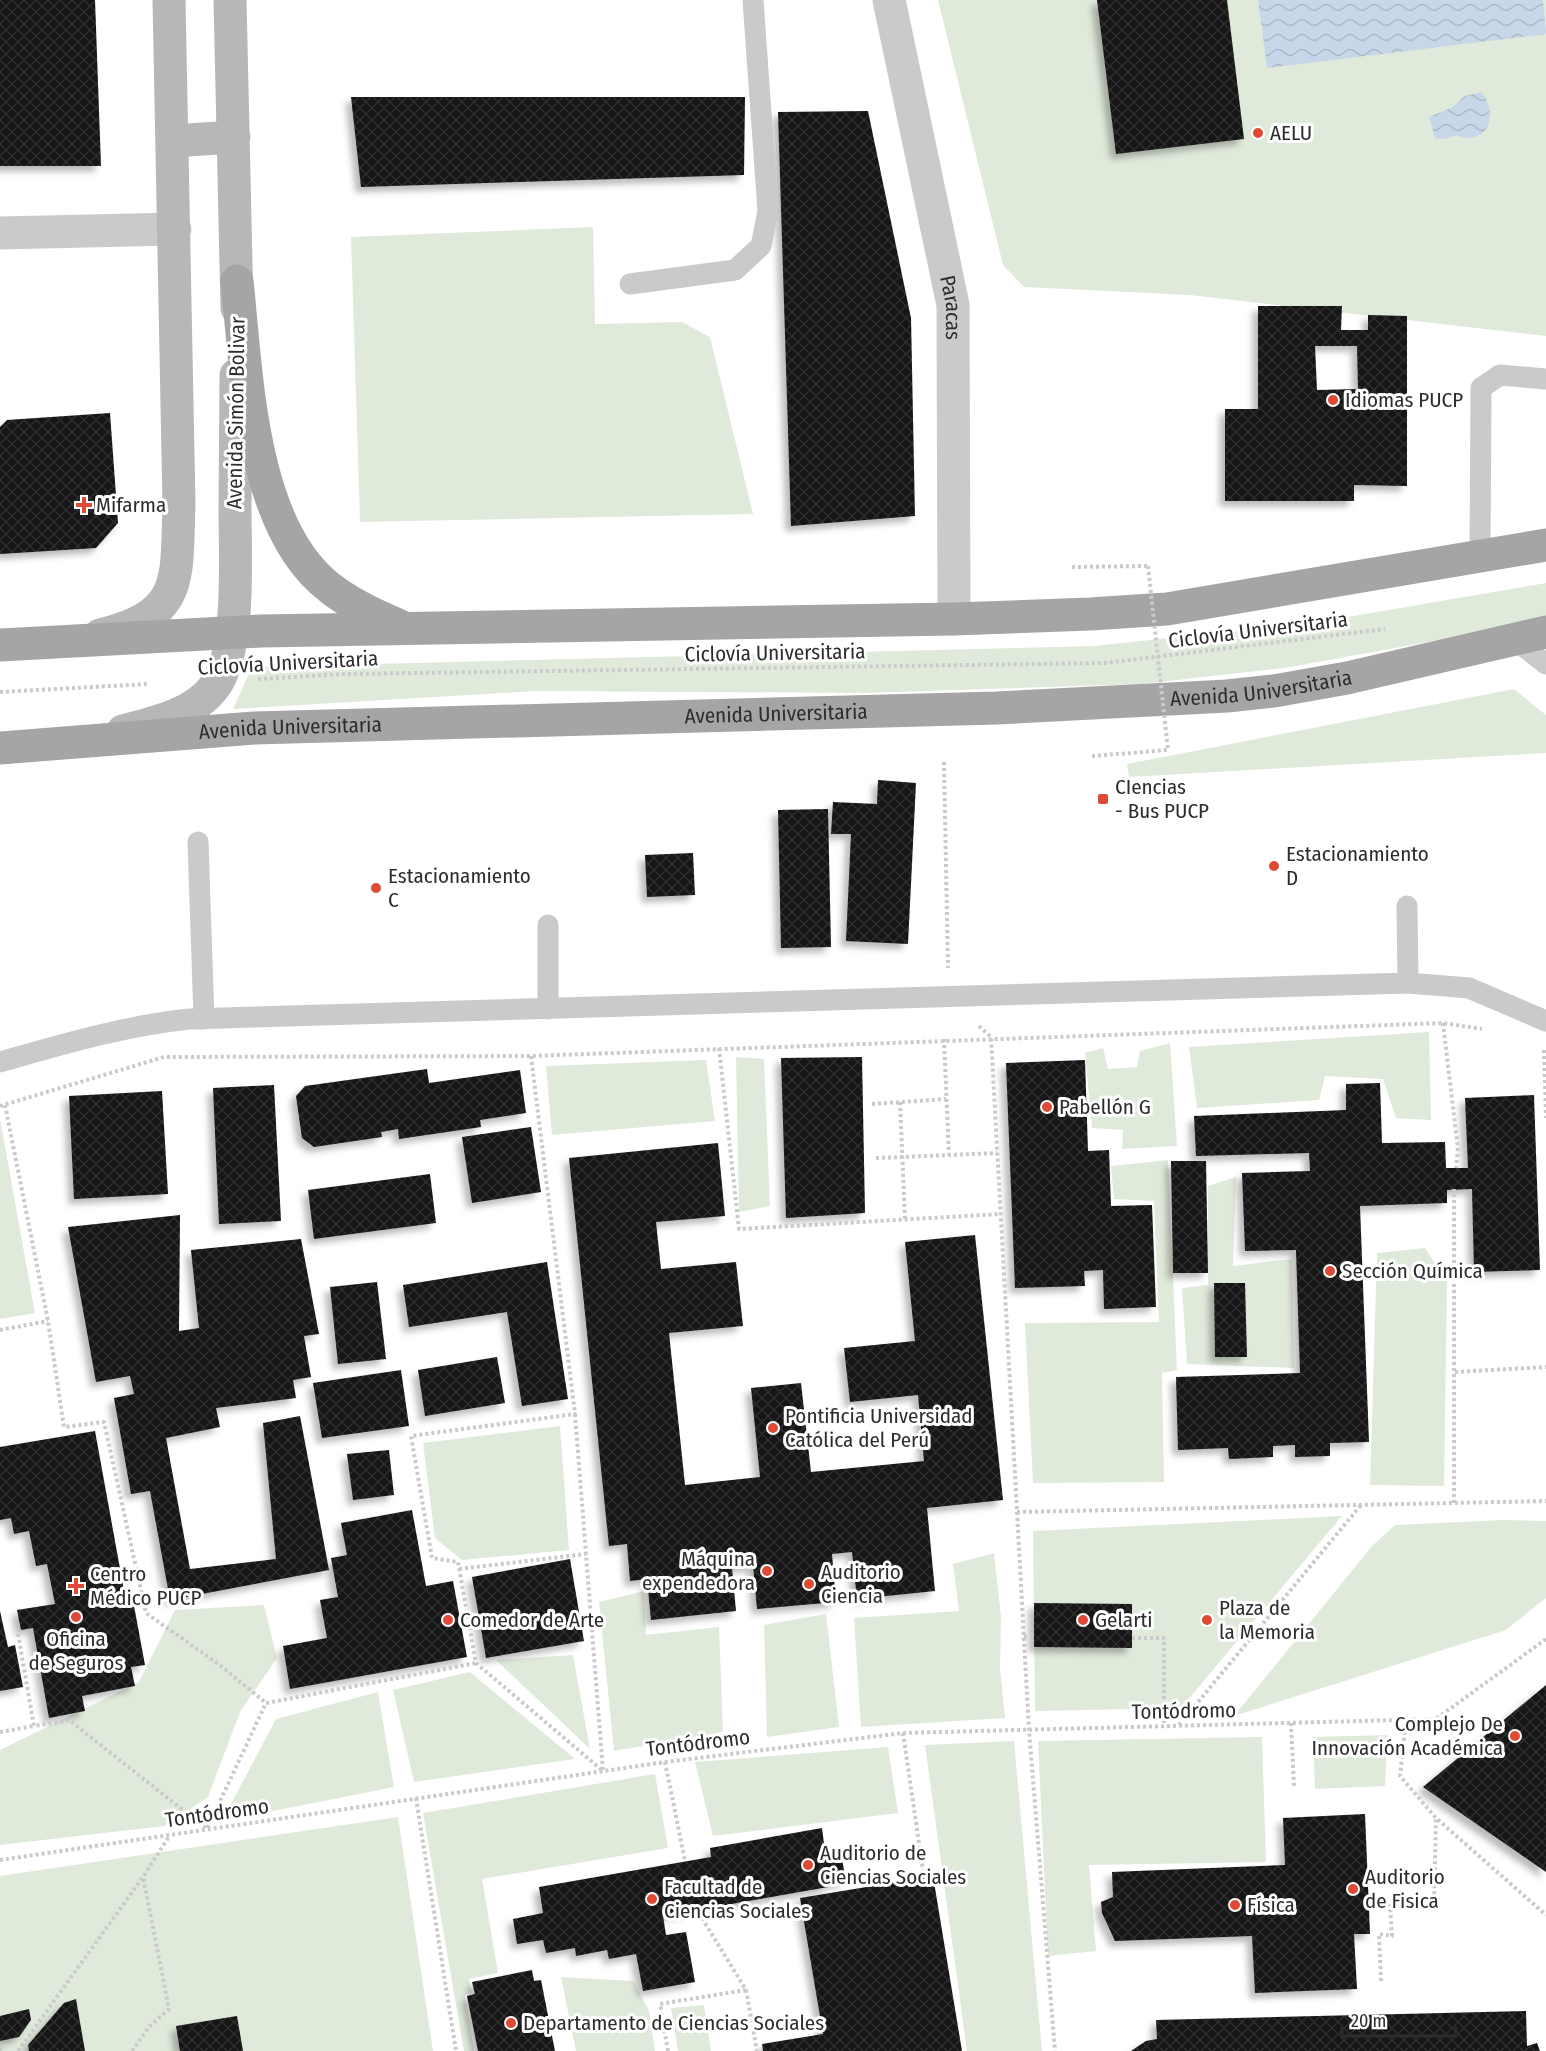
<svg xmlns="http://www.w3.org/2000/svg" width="1546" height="2051" viewBox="0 0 1546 2051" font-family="'Fira Sans Condensed',sans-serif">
  <defs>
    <pattern id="water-waves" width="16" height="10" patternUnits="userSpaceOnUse" patternTransform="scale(1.5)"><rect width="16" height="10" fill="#c8d6e9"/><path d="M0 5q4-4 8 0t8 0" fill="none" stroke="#acb8c8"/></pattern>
    <pattern id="building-cross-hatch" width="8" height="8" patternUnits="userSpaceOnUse" patternTransform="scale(1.5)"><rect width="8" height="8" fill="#141414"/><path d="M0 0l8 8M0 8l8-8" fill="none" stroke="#2e2e2e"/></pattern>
    <filter id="shadow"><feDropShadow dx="-5.5" dy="5.5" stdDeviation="3" flood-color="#0004"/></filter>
  </defs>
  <rect width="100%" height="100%" fill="#fff"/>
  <path fill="#e0eadb" d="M 938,0 L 1546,0 L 1546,336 L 1190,295 L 1024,287 L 1003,265 Z
    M 593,227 L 595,324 L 682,322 L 710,337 L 753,514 L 360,522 L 351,237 Z
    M 1546,583 L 1546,621 L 1284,668 L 1142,684 L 865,693 L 536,691 L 233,709 L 252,667 L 1094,646 L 1318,622 Z
    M 1514,689 L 1546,715 L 1546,753 L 1129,777 L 1127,764 Z
    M 1429,1032 L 1431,1120 L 1396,1118 L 1383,1079 L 1325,1076 L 1319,1100 L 1197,1108 L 1189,1047 Z
    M 1170,1043 L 1177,1146 L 1122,1149 L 1123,1130 L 1092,1128 L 1085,1053 L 1103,1048 L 1108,1069 L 1137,1067 L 1140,1051 Z
    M 736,1057 L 764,1059 L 770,1206 L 739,1212 Z
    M 706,1060 L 715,1121 L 552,1135 L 546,1066 Z
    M 0,1119 L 35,1313 L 0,1319 Z
    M 1168,1160 L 1177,1370 L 1162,1373 L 1164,1482 L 1033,1483 L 1025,1323 L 1159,1322 L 1154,1201 L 1114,1199 L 1111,1166 Z
    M 1236,1177 L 1233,1266 L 1292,1259 L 1294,1368 L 1187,1364 L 1182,1288 L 1208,1285 L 1208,1186 Z
    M 1425,1248 L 1447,1282 L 1444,1486 L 1370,1485 L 1377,1253 Z
    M 560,1426 L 569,1550 L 462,1560 L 435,1538 L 423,1443 Z
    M 1342,1516 L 1181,1708 L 1035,1711 L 1033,1531 Z
    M 1503,1520 L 1546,1521 L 1546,1598 L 1506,1630 L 1234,1716 L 1372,1546 L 1395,1525 Z
    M 994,1553 L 1001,1617 L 1000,1668 L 1005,1718 L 861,1727 L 854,1618 L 959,1611 L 953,1564 Z
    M 644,1591 L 646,1635 L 719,1627 L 723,1732 L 614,1751 L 599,1602 Z
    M 264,1605 L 277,1658 L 240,1712 L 208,1797 L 165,1826 L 0,1845 L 0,1750 L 139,1682 L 175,1610 Z
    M 826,1614 L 839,1727 L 767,1737 L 764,1625 Z
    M 573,1655 L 590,1749 L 496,1660 Z
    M 470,1672 L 575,1759 L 414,1782 L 393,1690 Z
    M 378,1692 L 394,1787 L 222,1821 L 276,1719 Z
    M 1387,1735 L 1385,1786 L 1315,1789 L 1313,1737 Z
    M 1262,1737 L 1266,1862 L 1089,1865 L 1096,1951 L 1048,1956 L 1038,1741 Z
    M 1014,1741 L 1042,2051 L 967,2051 L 925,1745 Z
    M 888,1747 L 898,1813 L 713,1836 L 695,1762 Z
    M 655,1774 L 668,1848 L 482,1879 L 498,1973 L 469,1979 L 472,1993 L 465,1995 L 474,2051 L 464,2051 L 423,1813 Z
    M 398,1817 L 433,2051 L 0,2051 L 0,1876 Z
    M 561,1977 L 633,1981 L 649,2011 L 655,2051 L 576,2051 Z
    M 704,2005 L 711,2051 L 678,2051 L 671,2008 Z"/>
  <path fill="url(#water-waves)" d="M 1258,0 L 1543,0 L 1546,34 L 1267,68 Z
    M 1482,92 C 1493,108 1495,132 1472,138 C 1466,139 1459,135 1453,136 C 1445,139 1444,140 1435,138 L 1429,117 L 1451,108 L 1465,96 Z"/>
  <path fill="url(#building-cross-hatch)" fill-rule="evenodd" filter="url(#shadow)" d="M 0,0 L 95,0 L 101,166 L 0,166 Z
    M 1097,0 L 1227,0 L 1244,139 L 1116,154 Z
    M 351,97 L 745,97 L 744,175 L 361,187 Z
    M 868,111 L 911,318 L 915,516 L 791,526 L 778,112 Z
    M 1258,306 L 1342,306 L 1341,330 L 1368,330 L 1368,315 L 1407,316 L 1407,486 L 1354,485 L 1354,501 L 1225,501 L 1225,409 L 1258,409 ZM 1315,346 L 1357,346 L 1358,389 L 1317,390 Z
    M 110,413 L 118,523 L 96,548 L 0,554 L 0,427 L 7,420 Z
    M 878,780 L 916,783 L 908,944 L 846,941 L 851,834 L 831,834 L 833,802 L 877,804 Z
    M 828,809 L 831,947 L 781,948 L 778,810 Z
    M 693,853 L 695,895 L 647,897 L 645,855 Z
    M 862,1057 L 865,1213 L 786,1218 L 781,1058 Z
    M 1085,1060 L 1088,1151 L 1109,1150 L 1111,1206 L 1152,1205 L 1156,1307 L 1104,1309 L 1103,1270 L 1084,1271 L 1085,1286 L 1015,1288 L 1006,1063 Z
    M 427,1069 L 429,1083 L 520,1070 L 526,1113 L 480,1120 L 481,1127 L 399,1139 L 398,1129 L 381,1132 L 382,1137 L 314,1147 L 302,1138 L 296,1096 L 305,1086 Z
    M 1380,1083 L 1382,1143 L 1445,1142 L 1446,1168 L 1468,1168 L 1465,1098 L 1534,1095 L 1540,1270 L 1474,1272 L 1472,1189 L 1447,1190 L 1447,1203 L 1360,1206 L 1369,1442 L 1330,1443 L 1330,1456 L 1295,1457 L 1295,1445 L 1273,1446 L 1273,1457 L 1229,1459 L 1228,1448 L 1178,1450 L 1176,1377 L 1300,1373 L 1296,1250 L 1245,1251 L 1242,1173 L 1310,1171 L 1309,1153 L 1196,1156 L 1194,1116 L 1346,1110 L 1346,1084 Z
    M 274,1085 L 281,1221 L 219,1224 L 213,1088 Z
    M 162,1091 L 168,1194 L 74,1199 L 69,1096 Z
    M 531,1127 L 541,1192 L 472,1203 L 462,1137 Z
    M 718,1143 L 725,1216 L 656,1222 L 661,1269 L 736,1262 L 743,1326 L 669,1333 L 685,1485 L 760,1477 L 751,1388 L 801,1383 L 811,1472 L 924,1461 L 918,1395 L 850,1402 L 844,1348 L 915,1341 L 905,1242 L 975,1235 L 1003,1500 L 927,1508 L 935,1591 L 857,1599 L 852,1552 L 832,1554 L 836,1602 L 757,1609 L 753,1566 L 732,1568 L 736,1611 L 651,1620 L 647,1579 L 630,1581 L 627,1544 L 609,1546 L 569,1158 Z
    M 1171,1161 L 1206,1161 L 1208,1273 L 1173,1273 Z
    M 430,1174 L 436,1223 L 314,1239 L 308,1190 Z
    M 180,1215 L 179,1331 L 199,1328 L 191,1250 L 301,1239 L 319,1334 L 304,1336 L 311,1377 L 293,1380 L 296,1398 L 216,1408 L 220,1427 L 166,1438 L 190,1569 L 276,1559 L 263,1423 L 300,1416 L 329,1570 L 170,1600 L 150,1491 L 131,1494 L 114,1398 L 134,1394 L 130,1376 L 96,1382 L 68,1227 Z
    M 547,1262 L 568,1399 L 522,1406 L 507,1312 L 409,1327 L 403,1285 Z
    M 377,1282 L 386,1359 L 338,1364 L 330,1287 Z
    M 1214,1283 L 1245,1283 L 1247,1357 L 1215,1357 Z
    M 497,1357 L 505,1403 L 425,1416 L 418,1370 Z
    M 401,1370 L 409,1426 L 322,1438 L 313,1383 Z
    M 95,1431 L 125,1596 L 132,1595 L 145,1665 L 131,1667 L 135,1686 L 82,1696 L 85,1711 L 49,1718 L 33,1628 L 21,1630 L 17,1610 L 55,1604 L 47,1564 L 36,1566 L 29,1531 L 14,1534 L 11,1518 L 0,1520 L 0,1447 Z
    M 389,1450 L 394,1495 L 353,1500 L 347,1454 Z
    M 412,1510 L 426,1586 L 453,1581 L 467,1657 L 290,1689 L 283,1646 L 327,1638 L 320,1600 L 338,1597 L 331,1558 L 347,1555 L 341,1523 Z
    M 570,1559 L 584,1641 L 486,1658 L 472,1577 Z
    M 1034,1603 L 1132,1604 L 1132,1648 L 1034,1647 Z
    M 0,1611 L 8,1647 L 15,1645 L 23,1687 L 0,1691 Z
    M 1546,1685 L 1546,1872 L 1423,1787 Z
    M 1365,1814 L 1370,1934 L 1354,1934 L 1357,1989 L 1255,1993 L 1252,1936 L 1115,1941 L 1102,1913 L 1101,1902 L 1113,1897 L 1112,1872 L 1285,1865 L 1283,1818 Z
    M 822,1828 L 825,1851 L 840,1848 L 846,1881 L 828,1884 L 828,1887 L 663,1916 L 666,1935 L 686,1932 L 695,1982 L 643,1991 L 636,1954 L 609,1959 L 607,1950 L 576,1956 L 575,1948 L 546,1953 L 543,1940 L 517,1944 L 513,1919 L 543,1913 L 539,1887 L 711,1857 L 710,1848 Z
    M 933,1876 L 962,2051 L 763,2051 L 762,2044 L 823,2034 L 800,1898 Z
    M 532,1970 L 534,1981 L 541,1980 L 555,2051 L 478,2051 L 467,1996 L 475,1994 L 472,1982 Z
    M 76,1999 L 85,2051 L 29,2051 L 28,2045 L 64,2003 Z
    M 29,2009 L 31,2020 L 19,2037 L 0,2041 L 0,2016 Z
    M 1526,2011 L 1527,2046 L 1537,2043 L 1540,2051 L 1131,2051 L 1146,2041 L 1157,2039 L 1156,2020 Z
    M 237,2016 L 243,2051 L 180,2051 L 176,2026 Z"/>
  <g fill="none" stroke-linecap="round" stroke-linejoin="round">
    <path stroke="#cacaca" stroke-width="4" stroke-dasharray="3 3" stroke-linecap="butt" d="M 1072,567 L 1148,566
      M 258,679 L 344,674 L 1105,663 L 1385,629
      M 0,692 L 149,684
      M 1092,756 L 1168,750
      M 944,762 L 948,968
      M 1443,1023 L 1458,1149 L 1456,1168
      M 979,1026 L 991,1037 L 1029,1730 L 1055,2051
      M 944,1039 L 949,1155
      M 719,1048 L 739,1229 L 1000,1214
      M 1544,1050 L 1546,1118
      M 531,1056 L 575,1414
      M 900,1102 L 905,1219
      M 872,1104 L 946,1099
      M 5,1105 L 48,1321 L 64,1427 L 104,1422 L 146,1613 L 221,1666 L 266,1703
      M 0,1106 L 164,1057 L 531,1056 L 1443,1023 L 1482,1029
      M 876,1158 L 997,1153
      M 0,1330 L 48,1321
      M 1455,1372 L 1546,1367
      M 575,1414 L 603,1771 L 476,1663 L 458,1562 L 432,1558 L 411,1436 Z
      M 1454,1503 L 1454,1189
      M 1017,1512 L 1546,1501
      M 459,1569 L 586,1554
      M 18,1634 L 34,1726 L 69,1720 L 207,1829 L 266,1703 L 476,1663
      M 1024,1637 L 1034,1636
      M 1132,1638 L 1164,1638 L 1164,1726
      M 1406,1720 L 1400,1776 L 1436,1818 L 1546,1915
      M 1291,1723 L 1294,1787
      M 1179,1725 L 1361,1505
      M 0,1732 L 34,1726
      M 903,1733 L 924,1877
      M 665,1762 L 685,1861
      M 416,1798 L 456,2051
      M 0,1860 L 665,1762 L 903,1733 L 1436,1719 L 1546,1639
      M 1381,1981 L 1379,1934 L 1392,1936 L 1390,1906 L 1434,1904 L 1436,1818
      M 746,1990 L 757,2051
      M 0,2048 L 4,2051
      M 18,2051 L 143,1877 L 170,1835
      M 132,2051 L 149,2027 L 169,2009 L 143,1877
      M 668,2051 L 660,2004 L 746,1990 L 697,1910"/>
    <path stroke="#cacaca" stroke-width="21" d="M 630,284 L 735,270 L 761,246 L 768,211 L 753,0
      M 1480,557 L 1481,388 L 1500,375 L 1546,379
      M 1514,639 L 1546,664
      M 198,842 L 204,1019
      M 1407,906 L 1408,983
      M 548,1009 L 548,925
      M 0,1062 C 63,1044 124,1026 189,1019 L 1408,983 L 1469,988 L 1546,1021"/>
    <g stroke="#cacaca" stroke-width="33">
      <path id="s1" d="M 889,0 L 953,305 L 954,619"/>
      <path d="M 0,233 L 175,229"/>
    </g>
    <path stroke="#b7b7b7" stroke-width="33" d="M 230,0 L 237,308
      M 172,141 L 234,137
      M 100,635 C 185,614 176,580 179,505 L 169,0
      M 123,731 C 154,723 195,714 215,686 C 241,650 235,556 235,511 C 235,466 236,420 236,375"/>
    <g stroke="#a5a5a5" stroke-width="33">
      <path d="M 237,281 C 247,373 250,527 330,588 C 350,604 374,615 398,625"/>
      <path d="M 0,645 L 261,631 L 954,619 L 1090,614 L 1167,609 L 1546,545"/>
      <path id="s2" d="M 0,748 L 254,728 L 997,708 L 1227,696 L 1274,691 L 1347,678 L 1546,632"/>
    </g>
    <path stroke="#cacaca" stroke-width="4" stroke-dasharray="3 3" stroke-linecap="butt" d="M 1148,566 L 1168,750"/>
  </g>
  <g fill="#dd4b36" stroke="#fff" stroke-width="2">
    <circle cx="1258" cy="133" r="6"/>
    <circle cx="1333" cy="400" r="6"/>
    <path d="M81 496h6v6h6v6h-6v6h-6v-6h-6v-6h6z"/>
    <rect x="1097" y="793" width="12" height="12" rx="3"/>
    <circle cx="1274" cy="866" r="6"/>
    <circle cx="376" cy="888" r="6"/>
    <circle cx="1047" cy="1107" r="6"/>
    <circle cx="1330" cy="1271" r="6"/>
    <circle cx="773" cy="1428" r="6"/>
    <circle cx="767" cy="1571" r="6"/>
    <circle cx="809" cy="1584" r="6"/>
    <path d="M73 1577h6v6h6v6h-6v6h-6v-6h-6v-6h6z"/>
    <circle cx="76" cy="1617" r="6"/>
    <circle cx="448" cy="1620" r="6"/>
    <circle cx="1083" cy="1620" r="6"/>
    <circle cx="1207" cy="1620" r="6"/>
    <circle cx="1515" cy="1736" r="6"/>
    <circle cx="808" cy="1865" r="6"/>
    <circle cx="1353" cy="1889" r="6"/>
    <circle cx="652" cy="1899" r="6"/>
    <circle cx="1235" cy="1905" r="6"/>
    <circle cx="511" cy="2023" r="6"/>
  </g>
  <g text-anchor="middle" stroke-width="6" stroke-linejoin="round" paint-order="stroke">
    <g font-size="21" fill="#2d2d2d" stroke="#fff" text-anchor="start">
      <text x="1270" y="140">AELU</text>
      <text x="1345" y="407">Idiomas PUCP</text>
      <text x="96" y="512">Mifarma</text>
      <text x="1115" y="794">CIencias<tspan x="1115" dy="24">- Bus PUCP</tspan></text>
      <text x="1286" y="861">Estacionamiento<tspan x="1286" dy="24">D</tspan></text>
      <text x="388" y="883">Estacionamiento<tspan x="388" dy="24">C</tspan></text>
      <text x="1059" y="1114">Pabellón G</text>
      <text x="1342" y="1278">Sección Química</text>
      <text x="785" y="1423">Pontificia Universidad<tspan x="785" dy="24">Católica del Perú</tspan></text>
      <text x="755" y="1566" text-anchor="end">Máquina<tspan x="755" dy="24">expendedora</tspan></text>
      <text x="821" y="1579">Auditorio<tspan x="821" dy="24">Ciencia</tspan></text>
      <text x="90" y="1581">Centro<tspan x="90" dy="24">Médico PUCP</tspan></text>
      <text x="1219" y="1615">Plaza de<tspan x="1219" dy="24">la Memoria</tspan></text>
      <text x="460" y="1627">Comedor de Arte</text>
      <text x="1095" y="1627">Gelarti</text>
      <text x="76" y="1646" text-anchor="middle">Oficina<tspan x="76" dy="24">de Seguros</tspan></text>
      <text x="1503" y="1731" text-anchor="end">Complejo De<tspan x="1503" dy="24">Innovación Académica</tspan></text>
      <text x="820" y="1860">Auditorio de<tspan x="820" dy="24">Ciencias Sociales</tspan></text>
      <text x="1365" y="1884">Auditorio<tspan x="1365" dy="24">de Fisica</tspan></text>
      <text x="664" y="1894">Facultad de<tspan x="664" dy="24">Ciencias Sociales</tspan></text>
      <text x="1247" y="1912">Física</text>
      <text x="523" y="2030">Departamento de Ciencias Sociales</text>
    </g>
    <g font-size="21" fill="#2d2d2d" stroke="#fff">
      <text dy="7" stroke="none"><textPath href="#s1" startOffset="314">Paracas</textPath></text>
      <text transform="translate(236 413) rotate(-89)" y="7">Avenida Simón Bolivar</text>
      <text transform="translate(1258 630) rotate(-7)" y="7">Ciclovía Universitaria</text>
      <text transform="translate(775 653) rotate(-1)" y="7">Ciclovía Universitaria</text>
      <text transform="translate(288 663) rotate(-3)" y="7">Ciclovía Universitaria</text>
      <text dy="7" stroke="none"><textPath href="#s2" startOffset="1263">Avenida Universitaria</textPath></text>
      <text dy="7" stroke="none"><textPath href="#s2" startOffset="777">Avenida Universitaria</textPath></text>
      <text dy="7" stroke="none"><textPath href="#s2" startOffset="291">Avenida Universitaria</textPath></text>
      <text transform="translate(1184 1711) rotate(-1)" y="7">Tontódromo</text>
      <text transform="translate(698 1743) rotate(-7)" y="7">Tontódromo</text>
      <text transform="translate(217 1813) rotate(-8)" y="7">Tontódromo</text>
    </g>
  </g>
  <path d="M1342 2027v9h114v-9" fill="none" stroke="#2d2d2d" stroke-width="3"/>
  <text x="1351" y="2027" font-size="18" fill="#2d2d2d" stroke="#ffffff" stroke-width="4.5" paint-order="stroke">20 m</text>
</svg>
